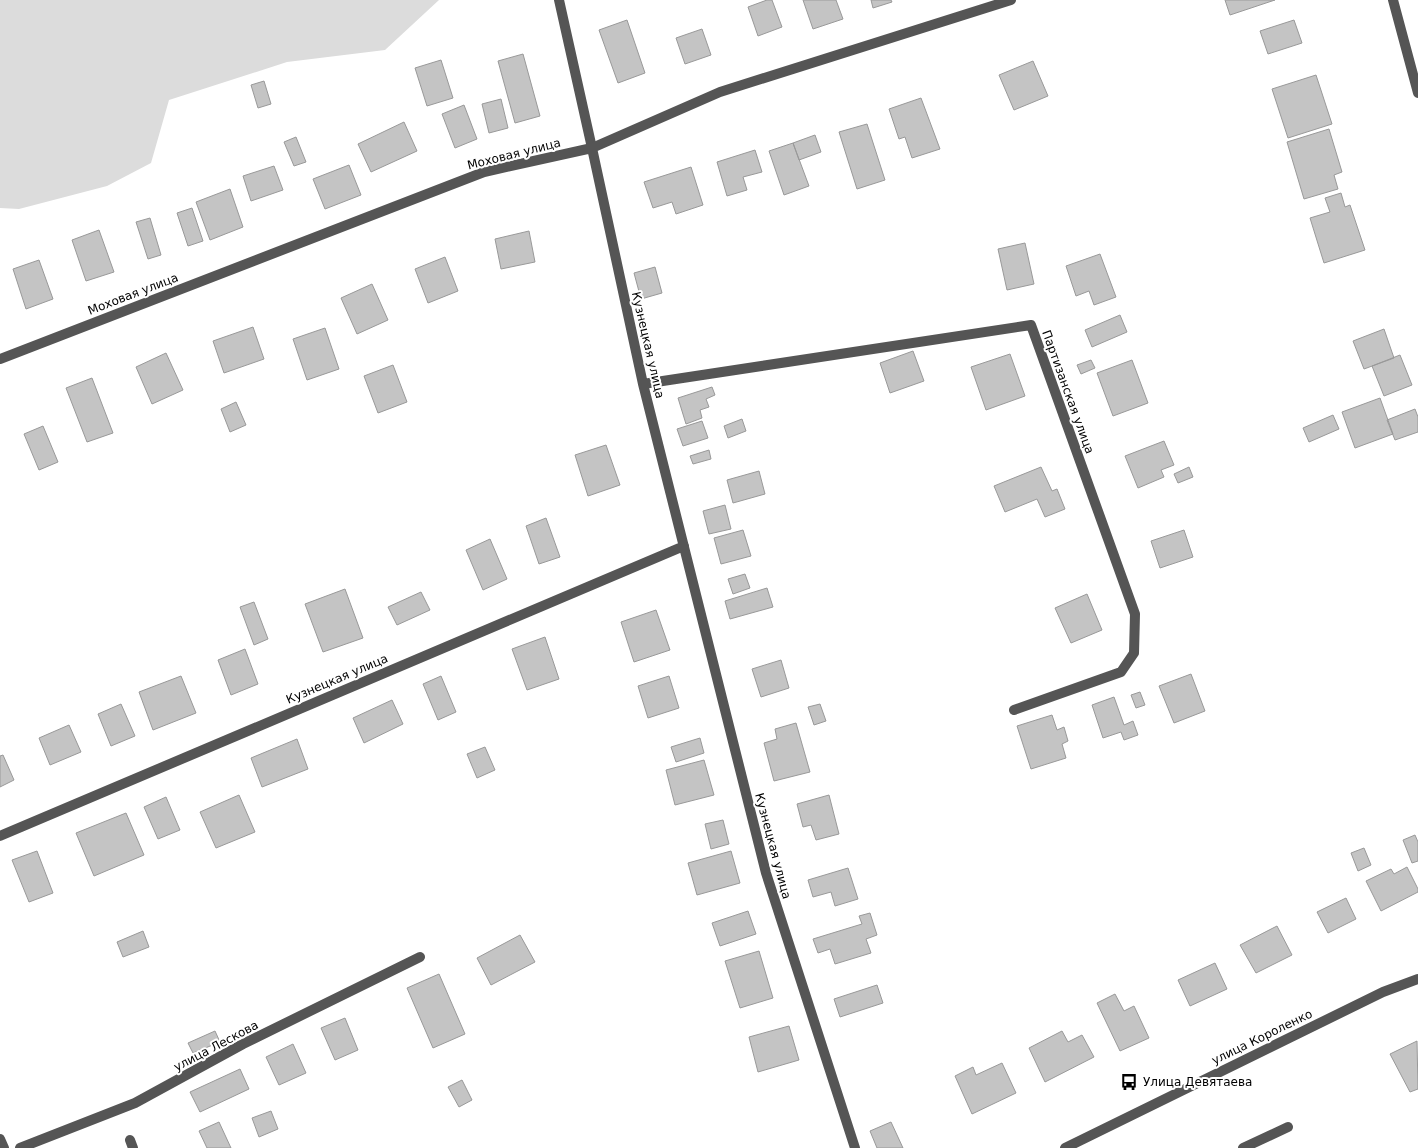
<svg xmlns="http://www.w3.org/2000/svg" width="1418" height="1148" viewBox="0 0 1418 1148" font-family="'DejaVu Sans',sans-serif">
  <rect width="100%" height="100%" fill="#fff"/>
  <path fill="#dcdcdc" d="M 0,0 L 439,0 L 385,50 L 287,62 L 169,100 L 151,163 L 107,186 L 19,209 L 0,208 Z"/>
  <path fill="#c4c4c4" stroke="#999" d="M 767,0 L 772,0 L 782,27 L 758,36 L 748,7 Z
    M 803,0 L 836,0 L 843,19 L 813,29 Z
    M 871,0 L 891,0 L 892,2 L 873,8 Z
    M 1225,0 L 1275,0 L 1230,15 Z
    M 627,20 L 645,73 L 618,83 L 599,30 Z
    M 1294,20 L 1302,43 L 1268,54 L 1260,31 Z
    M 702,29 L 711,55 L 685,64 L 676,38 Z
    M 523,54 L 540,116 L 515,123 L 498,61 Z
    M 441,60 L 453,98 L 427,106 L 415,68 Z
    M 1033,61 L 1048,96 L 1014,110 L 999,75 Z
    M 1316,75 L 1332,124 L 1288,138 L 1272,89 Z
    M 264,81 L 271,104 L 258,108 L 251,85 Z
    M 921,98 L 940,149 L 912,158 L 905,137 L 899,139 L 889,109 Z
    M 501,99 L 508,128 L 489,133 L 482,104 Z
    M 464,105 L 477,139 L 455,148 L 442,114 Z
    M 404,122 L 417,151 L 371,172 L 358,144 Z
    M 867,124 L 885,180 L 857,189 L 839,132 Z
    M 1329,129 L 1342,172 L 1334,175 L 1338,189 L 1304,199 L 1287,142 Z
    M 815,135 L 821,152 L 799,160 L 793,143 Z
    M 296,137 L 306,162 L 294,166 L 284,142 Z
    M 793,143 L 809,186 L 784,195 L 769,151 Z
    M 755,150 L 762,172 L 743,177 L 747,190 L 727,196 L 717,162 Z
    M 349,165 L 361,195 L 325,209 L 313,179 Z
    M 274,166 L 283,190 L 251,201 L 243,176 Z
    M 691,167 L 703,205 L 676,214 L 672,202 L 653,208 L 644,182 Z
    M 230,189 L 243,227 L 210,240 L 196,202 Z
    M 1341,193 L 1345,207 L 1350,205 L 1365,250 L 1324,263 L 1310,218 L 1330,212 L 1325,198 Z
    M 192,208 L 203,241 L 188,246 L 177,213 Z
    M 150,218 L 161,255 L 148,259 L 136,222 Z
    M 99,230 L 114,272 L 86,281 L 72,240 Z
    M 529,231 L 535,262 L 501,269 L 495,239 Z
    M 1025,243 L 1034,284 L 1007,290 L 998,249 Z
    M 1100,254 L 1116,297 L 1094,305 L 1089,291 L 1076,296 L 1066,266 Z
    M 445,257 L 458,291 L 428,303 L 415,269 Z
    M 39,260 L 53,299 L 26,309 L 13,269 Z
    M 655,267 L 662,293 L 641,299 L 634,273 Z
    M 372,284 L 388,320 L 357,334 L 341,298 Z
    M 1120,315 L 1127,332 L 1092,347 L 1085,330 Z
    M 253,327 L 264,359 L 224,373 L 213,341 Z
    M 325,328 L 339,369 L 307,380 L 293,339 Z
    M 1384,329 L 1394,358 L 1364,369 L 1353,341 Z
    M 913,351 L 924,381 L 890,393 L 880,363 Z
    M 166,353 L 183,390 L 152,404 L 136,367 Z
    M 1010,354 L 1025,396 L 986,410 L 971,367 Z
    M 1400,355 L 1412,385 L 1384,396 L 1372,366 Z
    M 1091,360 L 1095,368 L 1081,374 L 1077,365 Z
    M 1132,360 L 1148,403 L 1113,416 L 1097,373 Z
    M 393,365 L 407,402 L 378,413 L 364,376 Z
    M 92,378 L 113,433 L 87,442 L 66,388 Z
    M 712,387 L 715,395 L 706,399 L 709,407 L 700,410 L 702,418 L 686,424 L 678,398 Z
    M 1380,398 L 1393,434 L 1355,448 L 1342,412 Z
    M 236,402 L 246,425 L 230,432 L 221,409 Z
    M 1415,409 L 1418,417 L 1418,432 L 1395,440 L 1387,420 Z
    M 1333,415 L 1339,429 L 1309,442 L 1303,428 Z
    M 742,419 L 746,431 L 728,438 L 724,426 Z
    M 702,421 L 708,438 L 683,446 L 677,429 Z
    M 43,426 L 58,462 L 39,470 L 24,434 Z
    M 1164,441 L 1174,465 L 1161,470 L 1164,477 L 1138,488 L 1125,456 Z
    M 606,445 L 620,485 L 588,496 L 575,455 Z
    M 709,450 L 711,459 L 693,464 L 690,456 Z
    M 1041,467 L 1052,491 L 1057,489 L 1065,509 L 1045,517 L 1037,499 L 1005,512 L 994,486 Z
    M 1189,467 L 1193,477 L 1178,483 L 1174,474 Z
    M 759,471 L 765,494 L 733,503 L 727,480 Z
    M 725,505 L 731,529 L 709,534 L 703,511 Z
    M 546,518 L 560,557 L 539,564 L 526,526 Z
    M 743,530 L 751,556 L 721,564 L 714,538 Z
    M 1184,530 L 1193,557 L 1160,568 L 1151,541 Z
    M 490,539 L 507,579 L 483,590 L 466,550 Z
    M 745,574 L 750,588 L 733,594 L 728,579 Z
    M 767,588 L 773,607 L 730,619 L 725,601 Z
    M 345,589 L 363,638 L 323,652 L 305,604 Z
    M 421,592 L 430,610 L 397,625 L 388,607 Z
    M 1087,594 L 1102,630 L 1071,643 L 1055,608 Z
    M 254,602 L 268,639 L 254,645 L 240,607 Z
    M 656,610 L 670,650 L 634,662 L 621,622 Z
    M 545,637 L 559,679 L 527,690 L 512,649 Z
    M 245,649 L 258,684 L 231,695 L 218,660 Z
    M 781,660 L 789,688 L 761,697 L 752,669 Z
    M 1191,674 L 1205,711 L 1174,723 L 1159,686 Z
    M 181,676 L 196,713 L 153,730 L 139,692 Z
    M 441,676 L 456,712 L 438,720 L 423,684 Z
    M 669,676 L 679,708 L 648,718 L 638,686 Z
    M 1140,692 L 1145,705 L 1136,708 L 1131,695 Z
    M 1114,697 L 1124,725 L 1133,721 L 1138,735 L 1124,740 L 1121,732 L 1103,738 L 1092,705 Z
    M 392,700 L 403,724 L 364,743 L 353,718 Z
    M 121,704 L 135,736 L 111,746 L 98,714 Z
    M 820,704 L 826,721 L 814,725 L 808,707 Z
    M 1052,715 L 1057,730 L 1064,727 L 1068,741 L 1062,744 L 1066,758 L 1031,769 L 1017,726 Z
    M 796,723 L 810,772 L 774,781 L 764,743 L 777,739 L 775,729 Z
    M 69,725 L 81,752 L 50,765 L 39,738 Z
    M 700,738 L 704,753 L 676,762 L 671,747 Z
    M 297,739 L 308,769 L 262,787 L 251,758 Z
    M 485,747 L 495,770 L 477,778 L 467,754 Z
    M 3,755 L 14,780 L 0,787 L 0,756 Z
    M 704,760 L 714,795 L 675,805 L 666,770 Z
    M 239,795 L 255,832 L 216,848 L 200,812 Z
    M 829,795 L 839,834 L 816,840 L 811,825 L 803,827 L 797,804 Z
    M 166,797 L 180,830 L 158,839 L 144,807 Z
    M 126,813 L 144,855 L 94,876 L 76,833 Z
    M 723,820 L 729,844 L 711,849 L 705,824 Z
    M 1415,835 L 1418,842 L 1418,861 L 1412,863 L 1403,840 Z
    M 1364,848 L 1371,865 L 1358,871 L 1351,853 Z
    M 37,851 L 53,893 L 29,902 L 12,860 Z
    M 731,851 L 740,883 L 697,895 L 688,863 Z
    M 1407,867 L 1418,889 L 1418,892 L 1381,911 L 1366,881 L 1391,869 L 1394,874 Z
    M 848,868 L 858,899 L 835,906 L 831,892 L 813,897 L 808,880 Z
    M 1346,898 L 1356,919 L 1328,933 L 1317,912 Z
    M 748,911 L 756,934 L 720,946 L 712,923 Z
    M 870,913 L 877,935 L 866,939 L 871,953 L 835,964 L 830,949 L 818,953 L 813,939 L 862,924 L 859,916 Z
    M 1277,926 L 1292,955 L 1256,973 L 1240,945 Z
    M 143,931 L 149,947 L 123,957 L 117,942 Z
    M 520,935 L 535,962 L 491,985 L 477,958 Z
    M 759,951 L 773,998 L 740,1008 L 725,961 Z
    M 1215,963 L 1227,989 L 1190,1006 L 1178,980 Z
    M 439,974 L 465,1034 L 433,1048 L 407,988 Z
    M 877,985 L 883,1003 L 840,1017 L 834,999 Z
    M 1115,994 L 1124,1011 L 1134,1006 L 1149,1038 L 1120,1051 L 1097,1003 Z
    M 345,1018 L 358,1050 L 335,1060 L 321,1028 Z
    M 789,1026 L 799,1060 L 758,1072 L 749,1037 Z
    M 215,1031 L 220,1042 L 193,1053 L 188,1043 Z
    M 1062,1031 L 1068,1042 L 1082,1035 L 1094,1057 L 1045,1082 L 1029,1048 Z
    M 1417,1041 L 1418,1089 L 1410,1092 L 1390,1054 Z
    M 293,1044 L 306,1073 L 279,1085 L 266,1057 Z
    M 1002,1063 L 1016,1093 L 972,1114 L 955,1076 L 973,1067 L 976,1075 Z
    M 240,1069 L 249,1089 L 200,1112 L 190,1092 Z
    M 462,1080 L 472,1100 L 459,1107 L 448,1087 Z
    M 271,1111 L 278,1129 L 259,1137 L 252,1118 Z
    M 219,1122 L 231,1148 L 207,1148 L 199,1131 Z
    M 891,1122 L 903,1148 L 877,1148 L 870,1131 Z"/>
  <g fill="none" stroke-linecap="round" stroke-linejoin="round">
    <path stroke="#555" stroke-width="10" d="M 559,0 L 592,148
      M 130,1140 L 133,1148
      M 1243,1148 L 1288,1127"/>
    <path stroke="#555" stroke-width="10" d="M 1393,0 L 1418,93
      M 592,148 L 643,384 L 766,873 L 855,1148
      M 0,359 L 484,172 L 592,148 L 720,92 L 1011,0
      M 643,384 L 1031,325 L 1135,614 L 1134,653 L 1121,672 L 1014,710
      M 0,836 L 684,546
      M 0,1139 L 4,1148
      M 20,1148 L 135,1103 L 243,1044 L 420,957"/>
    <path stroke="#555" stroke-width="10" d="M 1065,1148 L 1383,992 L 1418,979"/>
  </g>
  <defs>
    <g id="bus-bare" transform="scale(1.35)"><path d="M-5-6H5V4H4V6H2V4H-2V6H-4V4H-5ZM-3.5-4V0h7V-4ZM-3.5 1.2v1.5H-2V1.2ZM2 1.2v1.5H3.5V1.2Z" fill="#000" stroke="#fff" stroke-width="2.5" paint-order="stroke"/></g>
  </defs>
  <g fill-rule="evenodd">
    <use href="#bus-bare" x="1129" y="1082"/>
  </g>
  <g text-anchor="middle" stroke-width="4" stroke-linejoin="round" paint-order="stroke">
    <g font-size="12" fill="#000" stroke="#fff">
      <text transform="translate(514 154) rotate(-14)" y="4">Моховая улица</text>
      <text transform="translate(133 294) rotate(-21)" y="4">Моховая улица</text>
      <text transform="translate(648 345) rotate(77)" y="4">Кузнецкая улица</text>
      <text transform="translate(1068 392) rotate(70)" y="4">Партизанская улица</text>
      <text transform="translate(337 679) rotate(-23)" y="4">Кузнецкая улица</text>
      <text transform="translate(773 846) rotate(75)" y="4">Кузнецкая улица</text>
      <text transform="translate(1262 1037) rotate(-26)" y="4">улица Короленко</text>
      <text transform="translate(216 1046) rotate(-28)" y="4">улица Лескова</text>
    </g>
    <g font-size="12" fill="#000" stroke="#fff" text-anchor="start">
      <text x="1143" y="1086">Улица Девятаева</text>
    </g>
  </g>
</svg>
